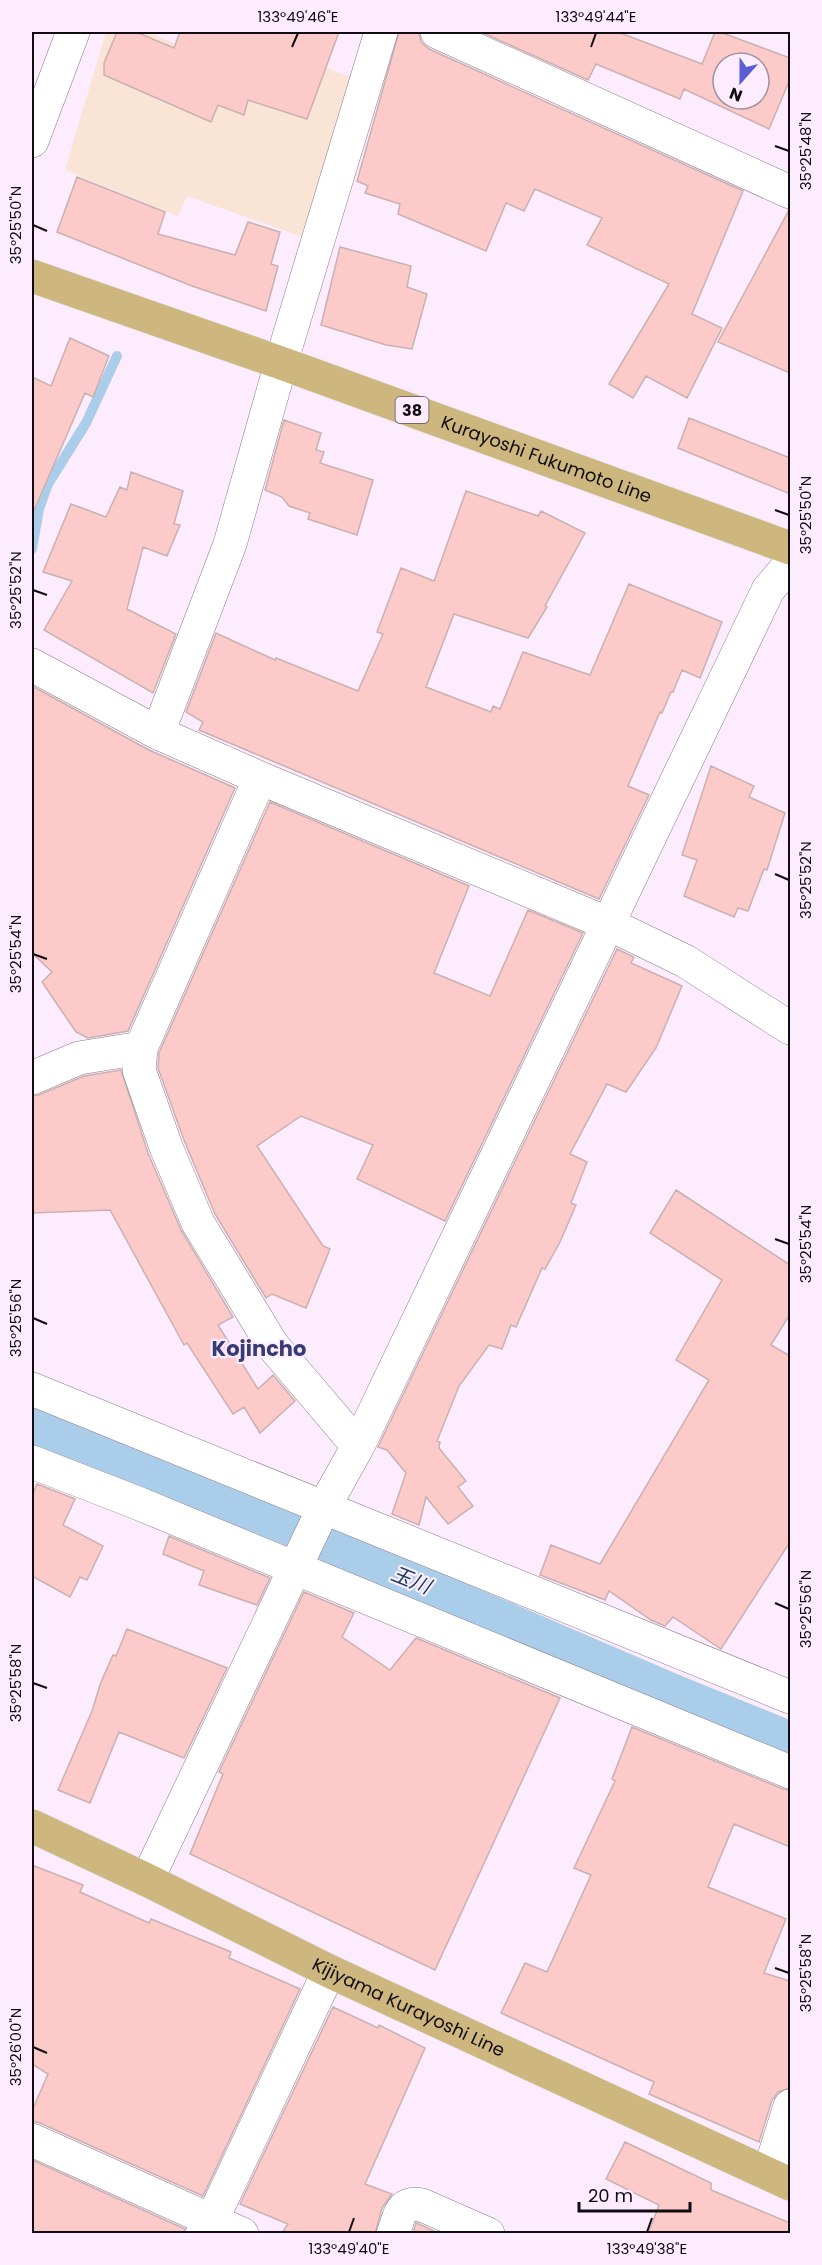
<svg xmlns="http://www.w3.org/2000/svg" width="822" height="2265" viewBox="0 0 822 2265" font-family="Poppins,'Noto Sans JP',sans-serif">
  <rect width="100%" height="100%" fill="#fcecfe"/>
  <path fill="#f9e4d6" d="M 106,32 L 148,32 L 237,70 L 248,37 L 361,81 L 311,240 L 187,196 L 178,216 L 65,170 Z"/>
  <path fill="#aaceea" d="M 32,1406 L 333,1526 L 677,1674 L 790,1720 L 790,1755 L 313,1561 L 282,1544 L 32,1444 Z"/>
  <g fill="none" stroke-linecap="round" stroke-linejoin="round">
    <path stroke="#aaceea" stroke-width="10" d="M 32,549 L 39,509 L 48,484 L 86,423 L 117,356"/>
  </g>
  <path fill="#fbcac9" stroke="#cab1b0" stroke-width="1.5" fill-rule="evenodd" d="M 117,32 L 136,32 L 174,48 L 180,32 L 339,32 L 307,119 L 248,100 L 244,115 L 218,105 L 211,122 L 104,75 L 104,63 Z
    M 399,32 L 419,32 L 421,42 L 429,49 L 743,191 L 692,314 L 722,328 L 687,398 L 646,376 L 633,398 L 609,384 L 669,284 L 587,245 L 602,218 L 535,189 L 524,211 L 506,203 L 486,251 L 398,214 L 400,204 L 365,193 L 368,186 L 357,181 Z
    M 481,32 L 618,32 L 702,64 L 715,32 L 720,32 L 790,58 L 790,79 L 769,129 L 684,89 L 680,99 L 596,64 L 588,80 ZM 723,63 L 759,63 L 759,99 L 723,99 Z
    M 77,177 L 165,212 L 158,234 L 235,255 L 248,222 L 280,232 L 271,264 L 278,266 L 266,311 L 192,286 L 57,232 Z
    M 789,210 L 790,211 L 790,373 L 718,342 Z
    M 340,247 L 411,266 L 407,287 L 427,294 L 412,349 L 386,345 L 321,325 Z
    M 70,338 L 109,356 L 93,397 L 85,393 L 32,515 L 32,377 L 51,386 Z
    M 689,418 L 790,458 L 790,494 L 678,448 Z
    M 284,420 L 321,433 L 316,450 L 324,452 L 320,463 L 373,480 L 357,535 L 308,519 L 310,513 L 289,506 L 282,497 L 265,490 Z
    M 131,472 L 183,491 L 174,524 L 180,525 L 167,556 L 143,547 L 127,609 L 176,634 L 153,693 L 44,630 L 72,581 L 43,572 L 71,504 L 106,517 L 120,487 L 127,490 Z
    M 466,491 L 538,516 L 541,511 L 585,533 L 545,606 L 547,607 L 528,638 L 454,614 L 426,687 L 491,712 L 493,706 L 500,709 L 523,652 L 590,675 L 629,584 L 722,622 L 700,678 L 682,670 L 673,692 L 671,692 L 662,713 L 660,712 L 628,786 L 649,795 L 599,899 L 199,730 L 203,722 L 186,712 L 216,633 L 275,660 L 276,658 L 358,691 L 383,634 L 377,632 L 401,568 L 434,581 Z
    M 32,686 L 149,750 L 235,788 L 128,1031 L 88,1038 L 76,1032 L 42,982 L 52,972 L 32,953 Z
    M 711,766 L 754,786 L 749,797 L 785,813 L 767,870 L 764,869 L 748,911 L 738,908 L 734,917 L 684,896 L 697,860 L 682,855 Z
    M 270,802 L 469,886 L 434,973 L 490,996 L 528,910 L 583,933 L 445,1221 L 357,1179 L 373,1145 L 301,1116 L 257,1146 L 323,1246 L 330,1249 L 306,1308 L 272,1294 L 266,1298 L 215,1214 L 184,1140 L 158,1068 L 159,1053 Z
    M 617,949 L 634,957 L 631,963 L 682,986 L 656,1048 L 626,1092 L 607,1084 L 570,1154 L 587,1162 L 571,1203 L 576,1205 L 560,1242 L 545,1269 L 542,1268 L 516,1327 L 511,1325 L 502,1349 L 489,1345 L 459,1386 L 437,1441 L 440,1442 L 439,1448 L 466,1481 L 458,1487 L 473,1506 L 448,1524 L 426,1497 L 419,1525 L 392,1514 L 406,1473 L 387,1450 L 378,1447 Z
    M 121,1070 L 148,1153 L 181,1230 L 233,1317 L 218,1325 L 258,1389 L 273,1375 L 295,1401 L 260,1433 L 244,1407 L 233,1414 L 187,1343 L 184,1345 L 110,1210 L 32,1213 L 32,1096 L 39,1095 L 84,1076 Z
    M 676,1190 L 790,1265 L 790,1314 L 771,1345 L 790,1356 L 790,1542 L 721,1649 L 673,1617 L 665,1626 L 651,1620 L 609,1591 L 605,1600 L 540,1575 L 551,1545 L 600,1564 L 709,1380 L 676,1360 L 722,1280 L 650,1233 Z
    M 37,1484 L 75,1499 L 63,1525 L 103,1546 L 87,1580 L 80,1577 L 70,1597 L 32,1576 L 32,1496 Z
    M 169,1536 L 270,1578 L 257,1605 L 199,1585 L 204,1571 L 163,1554 Z
    M 304,1592 L 354,1613 L 342,1637 L 390,1670 L 416,1638 L 560,1698 L 435,1970 L 190,1854 L 223,1774 L 219,1772 Z
    M 127,1629 L 227,1668 L 184,1758 L 119,1732 L 90,1803 L 58,1790 L 92,1711 L 101,1682 L 113,1655 L 116,1656 Z
    M 632,1727 L 783,1789 L 790,1790 L 790,1847 L 734,1824 L 708,1887 L 786,1919 L 764,1973 L 790,1981 L 790,2088 L 778,2092 L 772,2100 L 759,2142 L 649,2094 L 654,2082 L 501,2013 L 525,1963 L 547,1972 L 591,1875 L 574,1868 L 615,1781 L 612,1779 Z
    M 32,1865 L 83,1885 L 80,1892 L 149,1923 L 151,1919 L 231,1952 L 229,1958 L 300,1989 L 203,2196 L 40,2123 L 32,2121 L 32,2111 L 48,2074 L 32,2064 Z
    M 333,2007 L 378,2028 L 379,2025 L 425,2048 L 365,2184 L 392,2194 L 382,2208 L 375,2234 L 281,2234 L 288,2224 L 240,2204 Z
    M 625,2142 L 711,2183 L 711,2190 L 790,2223 L 790,2234 L 648,2234 L 659,2205 L 606,2179 Z
    M 32,2160 L 185,2229 L 183,2234 L 32,2234 Z
    M 416,2223 L 417,2223 L 440,2234 L 413,2234 Z"/>
  <g fill="none" stroke-linecap="round" stroke-linejoin="round">
    <g stroke="#897c8c" stroke-width="34">
      <path id="minor" d="M 437,32 L 790,192
        M 32,141 L 73,32
        M 32,665 L 158,733 L 260,778 L 609,924 L 685,961 L 790,1028
        M 158,733 L 230,544 L 281,363 L 381,32
        M 260,778 L 141,1048 L 139,1070 L 166,1147 L 198,1223 L 273,1346 L 358,1446
        M 32,1078 L 79,1058 L 141,1048
        M 32,1389 L 790,1697
        M 32,1462 L 135,1502 L 790,1772
        M 147,1880 L 324,1507 L 358,1446 L 768,590 L 790,564
        M 32,2140 L 242,2234
        M 769,2173 L 790,2106
        M 202,2234 L 212,2220 L 329,1971
        M 393,2234 C 400,2216 399,2201 422,2205 L 488,2234"/>
    </g>
    <g stroke="#deddde" stroke-width="34">
      <g id="major">
        <path id="s1" d="M 32,276 L 281,363 L 790,548"/>
        <path id="s2" d="M 32,1826 L 147,1880 L 329,1971 L 790,2184"/>
      </g>
    </g>
    <use href="#minor" stroke="#fff" stroke-width="33"/>
    <use href="#major" stroke="#cdb77f" stroke-width="33"/>
  </g>
  <path fill="none" stroke="#110c12" stroke-width="2" d="M 292,47 L 298,33M 591,47 L 596,33M 775,146 L 789,151M 33,225 L 47,231M 775,510 L 789,515M 33,590 L 47,595M 775,874 L 789,880M 33,954 L 47,959M 775,1239 L 789,1244M 33,1318 L 47,1324M 775,1603 L 789,1609M 33,1683 L 47,1688M 775,1968 L 789,1973M 33,2047 L 47,2053M 349,2232 L 354,2218M 647,2232 L 652,2218"/>
  <g text-anchor="middle" stroke-width="4.5" stroke-linejoin="round" paint-order="stroke">
    <rect fill="#fcecfe" stroke="#584f59" stroke-width="1.5" x="395.5" y="397" width="33" height="26" rx="4.5"/>
    <g font-size="16" font-weight="bold" fill="#110c12">
      <text x="412" y="416">38</text>
    </g>
    <g font-size="18" fill="#110c12" stroke="#fcecfe">
      <text dy="6" stroke="none"><textPath href="#s1" startOffset="546">Kurayoshi Fukumoto Line</textPath></text>
      <text dy="6" stroke="none"><textPath href="#s2" startOffset="418">Kijiyama Kurayoshi Line</textPath></text>
    </g>
    <g font-size="20" font-style="italic" fill="#103b58" stroke="#fcecfe">
      <text transform="translate(411 1580) rotate(22)" y="7">玉川</text>
    </g>
    <g font-size="21" font-weight="bold" fill="#363a75" stroke="#fcecfe">
      <text x="259" y="1356">Kojincho</text>
    </g>
  </g>
  <rect width="822" height="2265" fill="none" stroke="#fcecfe" stroke-width="66"/>
  <g transform="translate(741 81) rotate(201)"><circle r="28" fill="#fcecfe" stroke="#9e92a0" stroke-width="1.5"/>
  <path d="M0-4.5L10 22L0 15L-10 22Z" fill="#5b5dd5"/>
  <text y="-9" font-size="16" font-weight="bold" text-anchor="middle" fill="#110c12">N</text>
  </g>
  <path d="M579 2202v9h111v-9" fill="none" stroke="#110c12" stroke-width="3"/>
  <text x="588" y="2202" font-size="18" fill="#110c12" stroke="#fcecfe" stroke-width="4.5" paint-order="stroke">20 m</text>
  <rect x="33" y="33" width="756" height="2199" fill="none" stroke="#110c12" stroke-width="2"/>
  <g font-size="15" text-anchor="middle" fill="#110c12">
    <text x="298" y="22">133°49'46"E</text>
    <text x="596" y="22">133°49'44"E</text>
    <text transform="translate(806 151) rotate(-90)" y="5">35°25'48"N</text>
    <text transform="translate(16 225) rotate(-90)" y="5">35°25'50"N</text>
    <text transform="translate(806 515) rotate(-90)" y="5">35°25'50"N</text>
    <text transform="translate(16 590) rotate(-90)" y="5">35°25'52"N</text>
    <text transform="translate(806 880) rotate(-90)" y="5">35°25'52"N</text>
    <text transform="translate(16 954) rotate(-90)" y="5">35°25'54"N</text>
    <text transform="translate(806 1244) rotate(-90)" y="5">35°25'54"N</text>
    <text transform="translate(16 1318) rotate(-90)" y="5">35°25'56"N</text>
    <text transform="translate(806 1609) rotate(-90)" y="5">35°25'56"N</text>
    <text transform="translate(16 1683) rotate(-90)" y="5">35°25'58"N</text>
    <text transform="translate(806 1973) rotate(-90)" y="5">35°25'58"N</text>
    <text transform="translate(16 2047) rotate(-90)" y="5">35°26'00"N</text>
    <text x="349" y="2254">133°49'40"E</text>
    <text x="647" y="2254">133°49'38"E</text>
  </g>
</svg>
